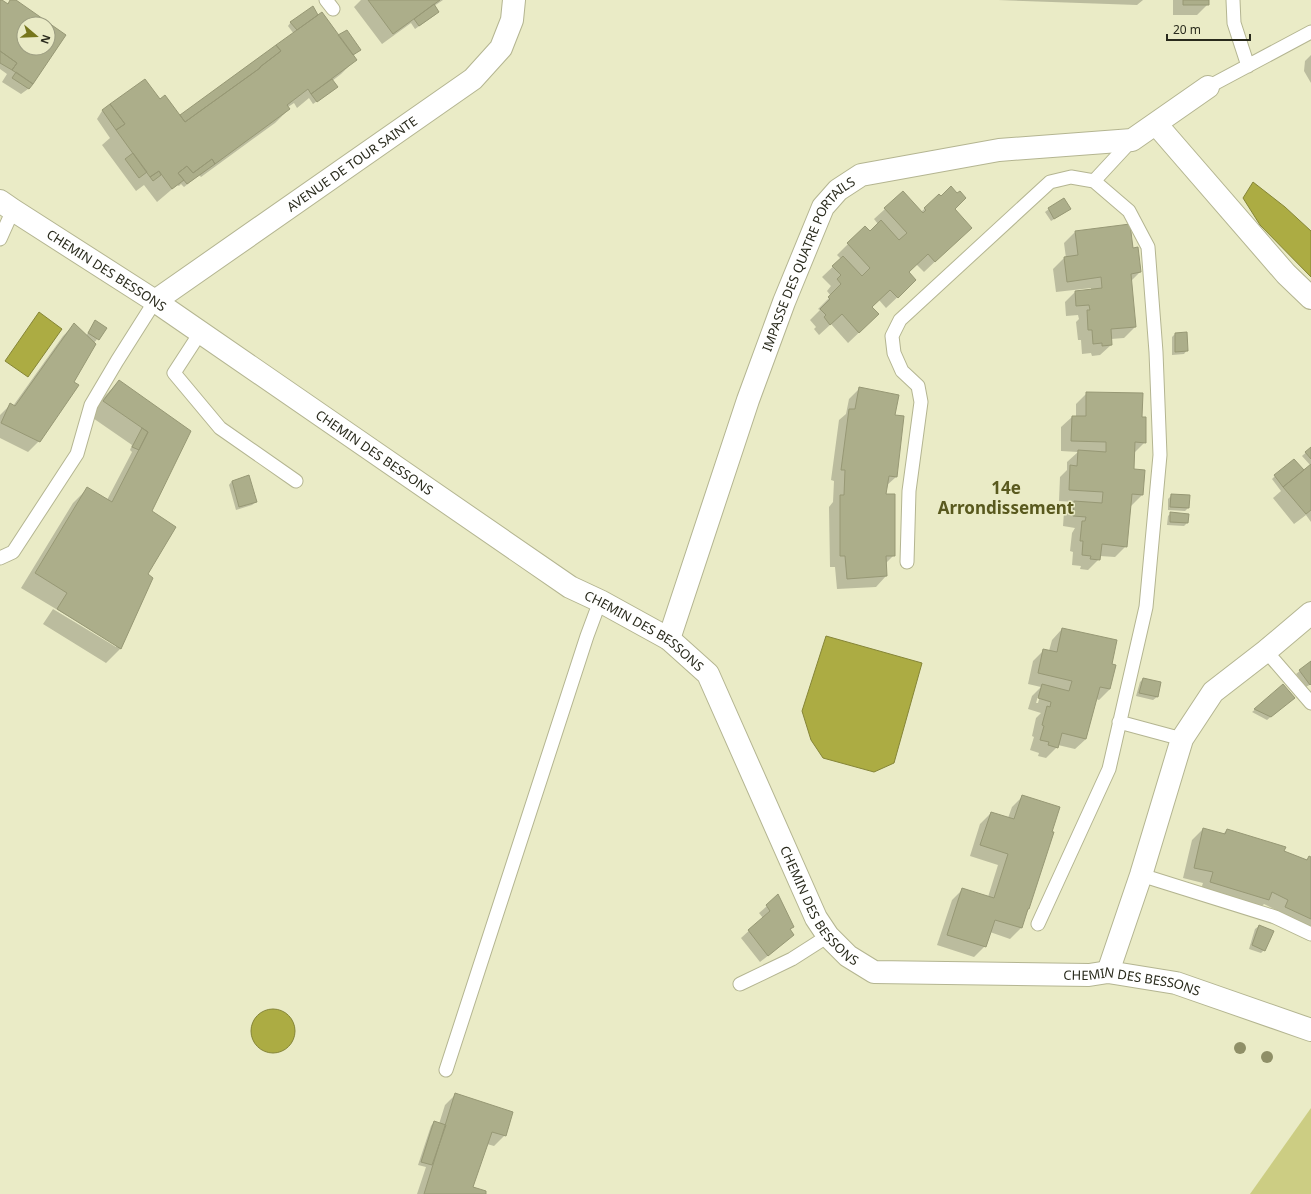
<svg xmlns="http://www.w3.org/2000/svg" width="1311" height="1194" viewBox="0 0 1311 1194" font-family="'Noto Sans',sans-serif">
  <rect width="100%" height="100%" fill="#eaebc6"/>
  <path fill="#cccd83" d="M 1311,1108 L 1311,1194 L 1250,1194 Z"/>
  <path fill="#acac43" stroke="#858537" d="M 1253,182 L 1285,207 L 1311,231 L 1311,277 L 1260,225 L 1243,198 Z
    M 39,312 L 62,329 L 28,377 L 5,361 Z
    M 826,636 L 922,663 L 894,763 L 874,772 L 823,758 L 811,740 L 802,711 Z
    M251 1031a22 22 0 1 1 44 0a22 22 0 1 1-44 0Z"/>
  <path fill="#0003" fill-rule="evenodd" d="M 0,0 L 7,4 L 11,0 L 14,0 L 48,24 L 24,24 L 24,48 L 48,48 L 48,24 L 64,36 L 28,89 L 21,94 L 2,82 L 7,74 L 0,69 Z
    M 361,0 L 443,0 L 434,6 L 435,15 L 415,29 L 411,23 L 382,44 L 354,7 Z
    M 998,0 L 1143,0 L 1137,5 Z
    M 1173,0 L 1208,0 L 1208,4 L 1197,15 L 1173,15 Z
    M 317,14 L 338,36 L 359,50 L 352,56 L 355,60 L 341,74 L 332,81 L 333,90 L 313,104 L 309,98 L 297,108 L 294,103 L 288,107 L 289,109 L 275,123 L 201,177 L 199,175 L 184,187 L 181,184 L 179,186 L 177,185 L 157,202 L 144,185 L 136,191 L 102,145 L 110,138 L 97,119 L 102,111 L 144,80 L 159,100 L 180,116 L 294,34 L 288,26 L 291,22 Z
    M 1311,55 L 1311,83 L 1304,71 L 1305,61 Z
    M 939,195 L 954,209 L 960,238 L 924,272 L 916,264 L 908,273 L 904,291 L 886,308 L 879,300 L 871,307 L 867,325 L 848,343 L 831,324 L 819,335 L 814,329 L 816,327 L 810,320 L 820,310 L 818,309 L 831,296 L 827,291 L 831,286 L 822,277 L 841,259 L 837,255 L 865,227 L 870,232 L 878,224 L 874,219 L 885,209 L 921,212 Z
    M 1049,209 L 1066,212 L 1051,221 L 1045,212 Z
    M 1129,225 L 1133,249 L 1140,272 L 1131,281 L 1135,327 L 1124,338 L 1111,339 L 1111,345 L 1100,355 L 1092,356 L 1091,353 L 1082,354 L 1081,340 L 1078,340 L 1076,322 L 1079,319 L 1078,315 L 1066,316 L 1065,302 L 1076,291 L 1091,290 L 1091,288 L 1056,292 L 1053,269 L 1064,258 L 1066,258 L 1064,243 L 1075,232 Z
    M 95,321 L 106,328 L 94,343 L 39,441 L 28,452 L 0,438 L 0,415 L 10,405 L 13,406 L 63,336 L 74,325 L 86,336 Z
    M 1175,334 L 1187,350 L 1184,354 L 1172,355 L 1172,337 Z
    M 119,381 L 190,431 L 151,511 L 147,575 L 152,579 L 120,649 L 106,663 L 43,624 L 53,609 L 116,647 L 116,645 L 21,588 L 73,503 L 87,489 L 107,500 L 132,452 L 130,450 L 132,445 L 90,416 L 105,396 Z
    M 860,388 L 894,415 L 896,477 L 886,486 L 885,495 L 894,555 L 885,564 L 886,576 L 876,587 L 837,589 L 835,567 L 830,567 L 829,507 L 833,502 L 834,481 L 831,480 L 839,420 L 846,414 L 849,399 Z
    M 1087,393 L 1141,418 L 1145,442 L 1134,453 L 1133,470 L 1142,495 L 1131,506 L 1126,546 L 1115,557 L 1100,556 L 1099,559 L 1088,570 L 1080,569 L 1081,566 L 1072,565 L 1073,552 L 1070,551 L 1072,533 L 1075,528 L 1063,526 L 1064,512 L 1074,502 L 1059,501 L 1060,477 L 1067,470 L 1067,462 L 1078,452 L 1061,451 L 1061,427 L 1072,417 L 1076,417 L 1076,404 Z
    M 1311,448 L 1311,522 L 1306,515 L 1294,524 L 1273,498 L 1281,491 L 1272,479 L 1275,476 L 1299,474 L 1311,466 L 1302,456 Z
    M 232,481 L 256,502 L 252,505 L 236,510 L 229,485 Z
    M 1172,495 L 1189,507 L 1185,511 L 1168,510 L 1168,499 Z
    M 1171,513 L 1187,523 L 1184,526 L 1167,525 L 1168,516 Z
    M 1062,629 L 1111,664 L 1110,689 L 1099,700 L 1096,699 L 1086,739 L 1075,749 L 1058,745 L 1057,747 L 1046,758 L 1038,756 L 1039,753 L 1030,750 L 1034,737 L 1032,736 L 1036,718 L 1041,713 L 1028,709 L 1032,696 L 1041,687 L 1028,684 L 1033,661 L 1044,650 L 1049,651 L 1052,640 ZM 1038,696 L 1040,696 L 1038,703 L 1036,703 Z
    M 1311,662 L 1311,684 L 1306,687 L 1296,674 Z
    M 1143,679 L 1160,683 L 1157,697 L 1153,700 L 1136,696 L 1140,682 Z
    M 1283,686 L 1290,701 L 1267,720 L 1252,712 Z
    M 1023,796 L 1028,909 L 1021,928 L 1010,939 L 990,932 L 985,946 L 974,957 L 937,945 L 952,900 L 963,889 L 988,897 L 998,865 L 970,856 L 980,824 L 991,813 L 1008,818 L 1012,807 Z
    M 1203,829 L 1223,834 L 1227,830 L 1306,860 L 1309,858 L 1311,858 L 1311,935 L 1275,917 L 1278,911 L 1264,904 L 1258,910 L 1200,892 L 1203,883 L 1183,878 L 1192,840 Z
    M 767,906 L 789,930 L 785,942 L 760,962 L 741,938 L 763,918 L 759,913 Z
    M 1259,926 L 1264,950 L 1261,953 L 1249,949 L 1255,929 Z
    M 456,1094 L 505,1135 L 494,1146 L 487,1144 L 472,1188 L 485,1194 L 417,1194 L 426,1167 L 418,1165 L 431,1126 L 434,1122 L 439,1124 L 445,1105 Z"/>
  <path fill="#acae8a" stroke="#979875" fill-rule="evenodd" d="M 0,0 L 2,0 L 8,4 L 10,0 L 16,0 L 66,35 L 33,84 L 12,70 L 17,63 L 0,51 ZM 24,24 L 48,24 L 48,48 L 24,48 Z
    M 368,0 L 440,0 L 393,34 Z
    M 1183,0 L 1209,0 L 1209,5 L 1183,5 Z
    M 434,4 L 439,12 L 419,26 L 414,19 Z
    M 313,6 L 318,15 L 297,30 L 290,22 Z
    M 322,12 L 357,60 L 311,94 L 308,89 L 287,105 L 290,109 L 215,164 L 212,159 L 193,173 L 187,166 L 178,173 L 184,180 L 172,189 L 159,171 L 150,177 L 116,130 L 125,124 L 110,104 L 145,79 L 160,99 L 165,95 L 185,122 L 260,68 L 260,67 L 281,51 L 276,45 Z
    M 347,30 L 361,50 L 353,55 L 338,35 Z
    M 276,45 L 281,51 L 260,67 L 260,68 L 185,122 L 180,115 Z
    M 0,51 L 17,63 L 12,70 L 0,63 Z
    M 16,72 L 33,84 L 29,89 L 12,78 Z
    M 332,79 L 338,87 L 317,102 L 311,94 Z
    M 110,104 L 125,124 L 116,130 L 102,110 Z
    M 133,153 L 147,172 L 139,178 L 125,159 Z
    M 212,159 L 215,164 L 187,184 L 178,173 L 187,166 L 193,173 Z
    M 159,171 L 161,175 L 153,181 L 150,177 Z
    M 951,186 L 957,193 L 960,191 L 966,198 L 955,209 L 972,228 L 935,262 L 928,254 L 909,272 L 916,280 L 898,298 L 890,290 L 872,307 L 879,314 L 859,333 L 842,314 L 830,325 L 824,317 L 826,315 L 820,309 L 830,299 L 828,297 L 841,284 L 837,279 L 841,275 L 832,266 L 843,256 L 862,276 L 870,268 L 847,243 L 865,226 L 870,231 L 881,220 L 899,240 L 907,233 L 884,208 L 903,191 L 923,213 L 926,210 L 924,208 L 939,194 L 941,196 Z
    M 1064,198 L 1071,209 L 1054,219 L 1048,208 Z
    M 1130,224 L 1133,248 L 1138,247 L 1141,272 L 1131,274 L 1136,327 L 1111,329 L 1112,345 L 1102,346 L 1102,343 L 1093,344 L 1092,330 L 1088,330 L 1087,310 L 1090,310 L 1089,305 L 1076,306 L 1075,291 L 1102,288 L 1101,277 L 1067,282 L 1064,257 L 1078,255 L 1075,231 Z
    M 95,320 L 107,328 L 99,340 L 88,333 Z
    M 74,323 L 96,344 L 74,382 L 79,385 L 40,442 L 1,423 L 10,403 L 15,406 Z
    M 1187,332 L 1188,351 L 1175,352 L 1175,333 Z
    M 119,380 L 191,431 L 152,511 L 176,527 L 148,574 L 153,578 L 121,649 L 57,609 L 67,593 L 35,573 L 87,487 L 112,502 L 148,432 L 103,401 Z
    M 859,387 L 899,395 L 895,415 L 904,416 L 897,477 L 889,476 L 886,494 L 895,494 L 895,556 L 886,556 L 887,576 L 847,579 L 845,556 L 840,556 L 840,495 L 844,495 L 845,470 L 841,470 L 849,409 L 855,409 Z
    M 1086,392 L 1143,393 L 1142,417 L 1146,417 L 1146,443 L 1135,442 L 1134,469 L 1145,470 L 1143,495 L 1132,494 L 1127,547 L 1102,544 L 1100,560 L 1090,559 L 1091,556 L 1082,555 L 1083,541 L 1080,541 L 1082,521 L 1085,521 L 1086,517 L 1073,516 L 1074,501 L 1102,503 L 1103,492 L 1069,490 L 1070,465 L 1077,466 L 1078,450 L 1106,452 L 1106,442 L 1071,441 L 1072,416 L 1086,416 Z
    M 142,428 L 148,432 L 139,450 L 132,447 Z
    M 1311,447 L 1311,459 L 1305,452 Z
    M 1294,459 L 1304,470 L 1283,487 L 1274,475 Z
    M 1311,464 L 1311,510 L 1306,514 L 1283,487 Z
    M 249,475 L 257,502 L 239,507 L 232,481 Z
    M 1171,494 L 1190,495 L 1189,508 L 1170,507 Z
    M 1170,512 L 1189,514 L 1188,523 L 1170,522 Z
    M 1062,628 L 1117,640 L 1112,664 L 1116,665 L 1110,689 L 1100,687 L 1086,739 L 1062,733 L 1058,748 L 1048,745 L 1049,742 L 1040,740 L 1044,726 L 1042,725 L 1047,706 L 1050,707 L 1051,702 L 1038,698 L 1042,684 L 1069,691 L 1072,681 L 1038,673 L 1043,649 L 1057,652 Z
    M 1311,661 L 1311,684 L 1310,685 L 1299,670 Z
    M 1143,678 L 1161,682 L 1158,697 L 1139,693 Z
    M 1283,684 L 1295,698 L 1271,717 L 1254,709 Z
    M 1022,795 L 1060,807 L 1052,832 L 1054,832 L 1029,909 L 1028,909 L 1022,928 L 995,920 L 986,947 L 947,935 L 962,888 L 994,898 L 1008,854 L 980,845 L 991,812 L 1014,819 Z
    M 1203,828 L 1225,834 L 1227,829 L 1286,847 L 1284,851 L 1307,860 L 1309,856 L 1311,857 L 1311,919 L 1285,907 L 1288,900 L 1272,892 L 1269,900 L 1210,882 L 1213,872 L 1194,868 Z
    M 778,894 L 794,927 L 790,929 L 794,935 L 768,956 L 748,930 L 770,911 L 766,905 Z
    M 1259,925 L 1274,931 L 1265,951 L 1252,945 Z
    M 455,1093 L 513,1112 L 506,1136 L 492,1132 L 473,1187 L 486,1191 L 486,1194 L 424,1194 Z
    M 434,1121 L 446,1125 L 432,1165 L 421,1162 Z"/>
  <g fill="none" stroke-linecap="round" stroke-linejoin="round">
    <g stroke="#b4b591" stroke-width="15">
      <path id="lane" d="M 326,0 L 333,9
        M 1233,0 L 1234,23 L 1248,66
        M 1208,87 L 1311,32
        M 0,239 L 13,210
        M 200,333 L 174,373 L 220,428 L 296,481
        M 0,558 L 13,552 L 77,454 L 91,405 L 117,361 L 155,301
        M 907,562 L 909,491 L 921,402 L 918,386 L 902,371 L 894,353 L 892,336 L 900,320 L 1050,182 L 1071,177 L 1094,181
        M 1266,651 L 1311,703
        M 1119,722 L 1182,739
        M 1141,875 L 1275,917 L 1311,934
        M 1038,924 L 1109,769 L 1146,607 L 1160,455 L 1156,352 L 1148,247 L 1129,211 L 1094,181 L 1132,140
        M 740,984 L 792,959 L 828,936
        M 446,1070 L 587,636 L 600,601"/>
    </g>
    <g stroke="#b4b591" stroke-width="24">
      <g id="street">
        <path d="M 1156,124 L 1286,274 L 1311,298"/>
        <path id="s1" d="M 0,201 L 13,210 L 155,301 L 570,587 L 600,601 L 669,639 L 708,674 L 816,918 L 828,936 L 848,956 L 874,972 L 1089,975 L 1108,972 L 1176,983 L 1311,1030"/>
        <path id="s2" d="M 155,301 L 473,79 L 501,48 L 512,20 L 514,0"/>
        <path id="s3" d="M 669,639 L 748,400 L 784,302 L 823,207 L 838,190 L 861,175 L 999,150 L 1132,140 L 1208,87"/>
        <path d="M 1108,972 L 1141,875 L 1182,739 L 1213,692 L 1266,651 L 1311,613"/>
      </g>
    </g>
    <use href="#lane" stroke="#fff" stroke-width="13"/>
    <use href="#street" stroke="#fff" stroke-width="22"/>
  </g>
  <g fill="#8f8f67">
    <circle cx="1240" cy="1048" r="6"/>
    <circle cx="1267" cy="1057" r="6"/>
  </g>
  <g text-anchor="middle" stroke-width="3" stroke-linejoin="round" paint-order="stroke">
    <g font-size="13" fill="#292a1c" stroke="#eaebc6">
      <text dy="5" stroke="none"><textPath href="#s2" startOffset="240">AVENUE DE TOUR SAINTE</textPath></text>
      <text dy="5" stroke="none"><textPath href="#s3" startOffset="402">IMPASSE DES QUATRE PORTAILS</textPath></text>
      <text dy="5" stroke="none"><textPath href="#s1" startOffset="127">CHEMIN DES BESSONS</textPath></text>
      <text dy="5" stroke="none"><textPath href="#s1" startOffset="451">CHEMIN DES BESSONS</textPath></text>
      <text dy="5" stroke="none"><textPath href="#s1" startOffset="775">CHEMIN DES BESSONS</textPath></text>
      <text dy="5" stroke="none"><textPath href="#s1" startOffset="1111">CHEMIN DES BESSONS</textPath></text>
      <text dy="5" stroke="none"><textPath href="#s1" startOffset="1459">CHEMIN DES BESSONS</textPath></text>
    </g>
    <g font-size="17" font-weight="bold" fill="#59591e" stroke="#eaebc6">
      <text x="1006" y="494">14e<tspan x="1006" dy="20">Arrondissement</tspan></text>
    </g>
  </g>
  <g transform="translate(36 36) rotate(109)"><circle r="19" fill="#eaebc6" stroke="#9d9e82"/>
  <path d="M0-3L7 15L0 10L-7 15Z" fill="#76761c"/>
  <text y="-6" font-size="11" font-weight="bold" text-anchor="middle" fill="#292a1c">N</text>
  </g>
  <path d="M1167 34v6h83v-6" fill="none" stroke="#292a1c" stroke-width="2"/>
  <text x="1173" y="34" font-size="12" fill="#292a1c" stroke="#eaebc6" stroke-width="3" paint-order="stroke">20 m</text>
</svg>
